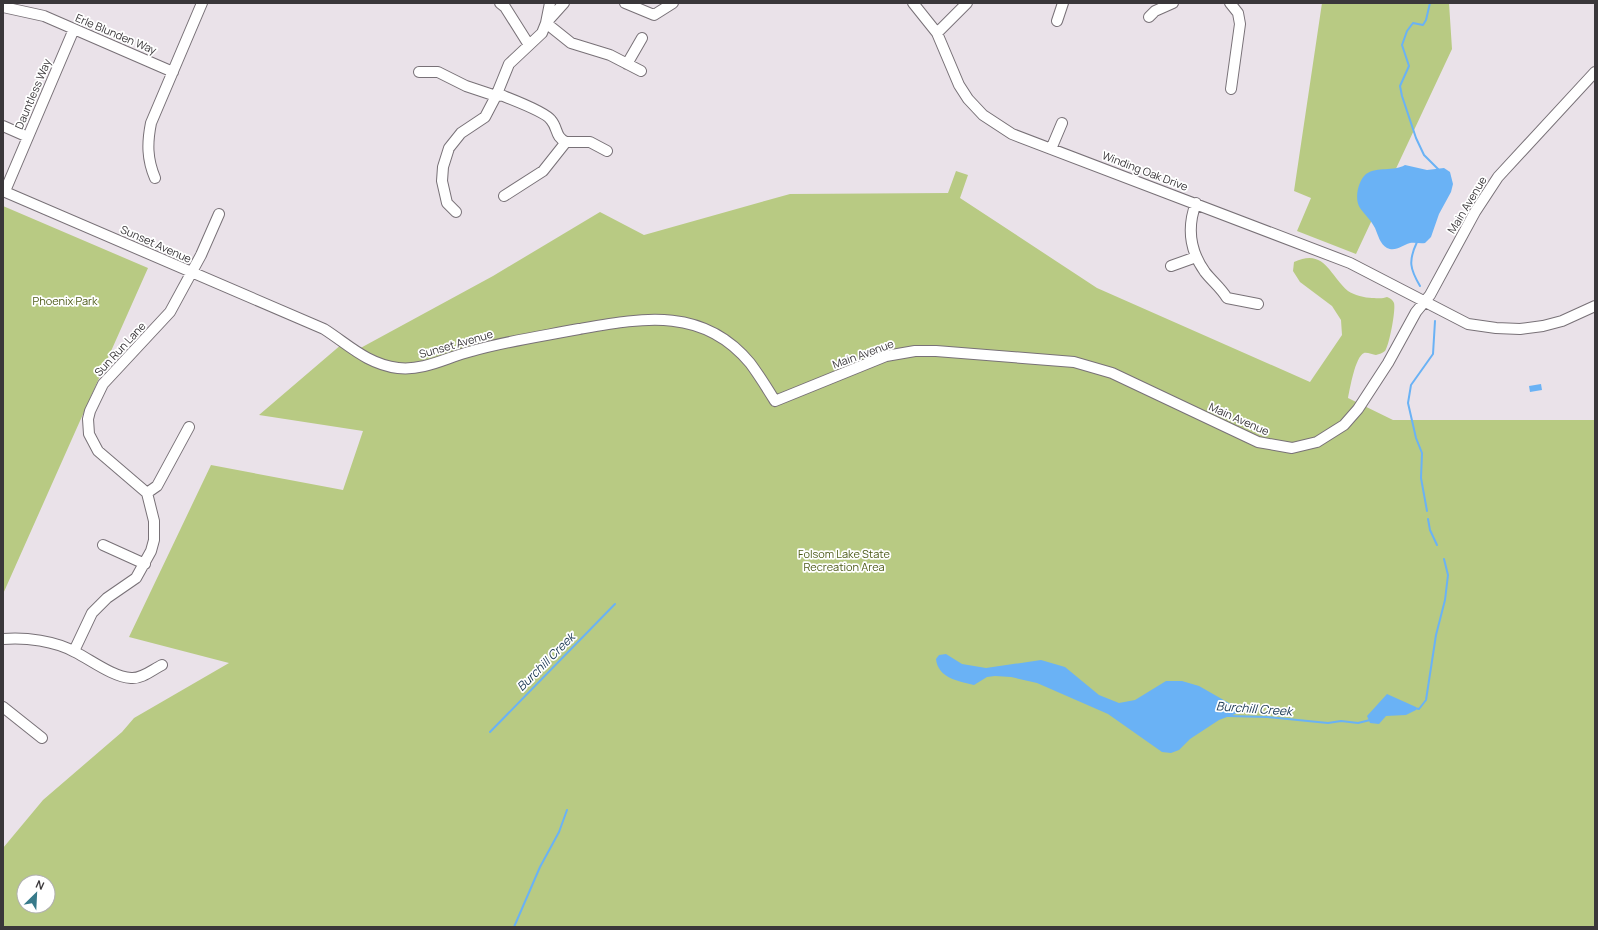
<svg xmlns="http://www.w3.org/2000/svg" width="1598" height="930" viewBox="0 0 1598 930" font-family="Manrope,sans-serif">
  <rect width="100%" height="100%" fill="#eae2e9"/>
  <path fill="#b8ca83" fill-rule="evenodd" d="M 1322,3 L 1449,3 L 1452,49 L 1356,254 L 1297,231 L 1311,198 L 1294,191 Z
    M 956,171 L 968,175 L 960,198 L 1097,288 L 1310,382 L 1342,335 L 1341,320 L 1332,306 L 1300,282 L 1293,271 L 1294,262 C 1325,248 1329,275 1348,291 C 1354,295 1365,298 1372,298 C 1378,298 1382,299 1387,297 C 1390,298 1393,300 1394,303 C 1396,310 1389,346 1385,351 C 1383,353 1379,354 1376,355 C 1373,355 1367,352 1364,353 C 1355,357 1350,389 1348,398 L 1393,420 L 1595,420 L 1595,927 L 3,927 L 3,848 L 43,800 L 122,732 L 134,718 L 229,663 L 129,637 L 211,465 L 343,490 L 363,431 L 259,415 L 342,344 L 355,351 L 493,276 L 600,212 L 644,235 L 790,194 L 948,193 ZM 24,882 L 48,882 L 48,906 L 24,906 Z
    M 3,206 L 148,268 L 3,594 Z"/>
  <path fill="#6ab2f5" d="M 1405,165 L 1427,170 L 1444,168 L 1450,172 L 1453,184 L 1451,192 L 1439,214 L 1431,237 L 1425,243 C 1420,244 1415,242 1410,243 C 1402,245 1396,252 1387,248 C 1380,244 1378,235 1375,228 C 1371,220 1365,215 1360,208 C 1354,199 1358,181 1366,174 C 1378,166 1393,172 1405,165 Z
    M 1541,384 L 1542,390 L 1530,392 L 1529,386 Z
    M 946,654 L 962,664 L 986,668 L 1041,660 L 1065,667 L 1099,695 L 1119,703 L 1135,700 L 1166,681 L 1182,681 L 1199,686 L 1243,711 L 1219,720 L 1190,739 L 1179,750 L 1171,753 L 1162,752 L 1108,714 L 1037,683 L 1011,677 L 995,676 L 987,677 L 974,685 C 958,681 938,678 936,659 L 939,655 Z
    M 1387,694 L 1416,707 L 1416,710 L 1406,715 L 1386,716 L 1379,724 L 1370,723 L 1367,716 Z"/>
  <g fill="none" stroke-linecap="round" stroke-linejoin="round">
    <path stroke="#6ab2f5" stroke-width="2" d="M 1430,3 L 1426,20 L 1423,25 L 1413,23 L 1407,31 L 1402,45 L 1409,66 L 1400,86 L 1402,96 L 1416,138 L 1424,155 L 1439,170
      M 1417,242 C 1408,261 1410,269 1420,286
      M 1427,511 L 1421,478 L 1422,453 L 1416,438 L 1408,403 L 1411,385 L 1433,354 L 1435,321
      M 1428,519 L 1430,530 L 1437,545
      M 1414,708 L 1419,709 L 1426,700 L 1436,635 L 1445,600 L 1448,575 L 1444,559
      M 1228,716 L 1267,717 L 1328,723 L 1341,721 L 1358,723 L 1370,720
      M 490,732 L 615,604
      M 514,927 L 540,867 L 559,832 L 567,810"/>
    <g stroke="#787177" stroke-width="12">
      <path id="minor" d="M 500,3 L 505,7 L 529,45
        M 625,3 L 654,15 L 673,3
        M 913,3 L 937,33 L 959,85 L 968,99 L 983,115 L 1012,134 L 1350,263 L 1468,324 L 1496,328 L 1520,329 L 1543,326 L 1562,321 L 1595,306
        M 1230,3 L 1238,13 L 1240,24 L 1231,89
        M 3,7 L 44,16 L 173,72
        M 1149,17 L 1155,11 L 1173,3
        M 1057,21 L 1063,3
        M 546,23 L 571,43 L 610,55 L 641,71
        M 546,23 L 564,3
        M 937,33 L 967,3
        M 627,64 L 642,38
        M 419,72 L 438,72 L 466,86 L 496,96 L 501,95 C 511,99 546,112 551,120 C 558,128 555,137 566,142
        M 3,126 L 28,137
        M 566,142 L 590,142 L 607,151
        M 1051,149 L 1062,123
        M 155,178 C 147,159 147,143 151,123 L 202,3
        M 3,191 L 324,329 C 349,345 367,364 398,368 C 425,371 447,357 472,351 C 507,341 543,336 579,329 C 642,318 703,306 750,363 C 759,375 767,388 775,401 L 886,356 L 915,351 L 936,351 L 1074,362 L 1112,373 L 1258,442 L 1292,448 L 1317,442 L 1344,425 L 1358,409 L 1388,363 L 1416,312 L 1430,295 L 1475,212 L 1498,177 L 1595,72
        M 5,191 L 74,29
        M 504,196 L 543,171 L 566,142
        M 1196,203 C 1187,227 1190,251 1205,272 C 1212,281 1221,288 1227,298 L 1258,304
        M 456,212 L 447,203 L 442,181 L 443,167 L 449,148 L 461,133 L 485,117 L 496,96 L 509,64 L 542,33 L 546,23 L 550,3
        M 1171,266 L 1196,257
        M 147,493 L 157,486 L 189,427
        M 103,545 L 145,564
        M 3,639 C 26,637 55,641 75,652 C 91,660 113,677 131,678 C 142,679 152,670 162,665
        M 74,651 L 92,613 L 107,598 L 136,578 L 151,551 L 154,540 L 154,521 L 147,493 L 98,451 L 89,434 L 88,419 L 90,411 L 103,384 L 170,312 L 201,255 L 219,214
        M 3,707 L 42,738"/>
    </g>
    <use href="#minor" stroke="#fff" stroke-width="10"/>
  </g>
  <g text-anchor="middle" stroke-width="3.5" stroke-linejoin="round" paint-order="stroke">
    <g font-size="11" fill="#3a373a" stroke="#fff">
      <text transform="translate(116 34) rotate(23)" y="4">Erle Blunden Way</text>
      <text transform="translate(33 94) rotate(-67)" y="4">Dauntless Way</text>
      <text transform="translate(1145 171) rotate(21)" y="4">Winding Oak Drive</text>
      <text transform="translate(1467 205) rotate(-59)" y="4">Main Avenue</text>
      <text transform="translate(156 244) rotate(24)" y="4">Sunset Avenue</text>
      <text transform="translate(456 344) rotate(-16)" y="4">Sunset Avenue</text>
      <text transform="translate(120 349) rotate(-47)" y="4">Sun Run Lane</text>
      <text transform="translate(863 354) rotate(-20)" y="4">Main Avenue</text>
      <text transform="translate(1239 419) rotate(24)" y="4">Main Avenue</text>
    </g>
    <g font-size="11" fill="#4e5c1a" stroke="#fff">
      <text x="65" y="305">Phoenix Park</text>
      <text x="844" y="558">Folsom Lake State<tspan x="844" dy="13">Recreation Area</tspan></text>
    </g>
    <g font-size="12" font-style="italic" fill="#183651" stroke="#fff">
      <text transform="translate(546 662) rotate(-45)" y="4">Burchill Creek</text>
      <text transform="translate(1254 709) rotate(4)" y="4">Burchill Creek</text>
    </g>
  </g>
  <rect width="1598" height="930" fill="none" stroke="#3a373a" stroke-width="8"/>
  <g transform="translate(36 894) rotate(24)"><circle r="19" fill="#ffffff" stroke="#b0afb0"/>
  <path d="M0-3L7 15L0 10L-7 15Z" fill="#377a8a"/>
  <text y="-6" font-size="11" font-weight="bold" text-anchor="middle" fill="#3a373a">N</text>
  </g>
</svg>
